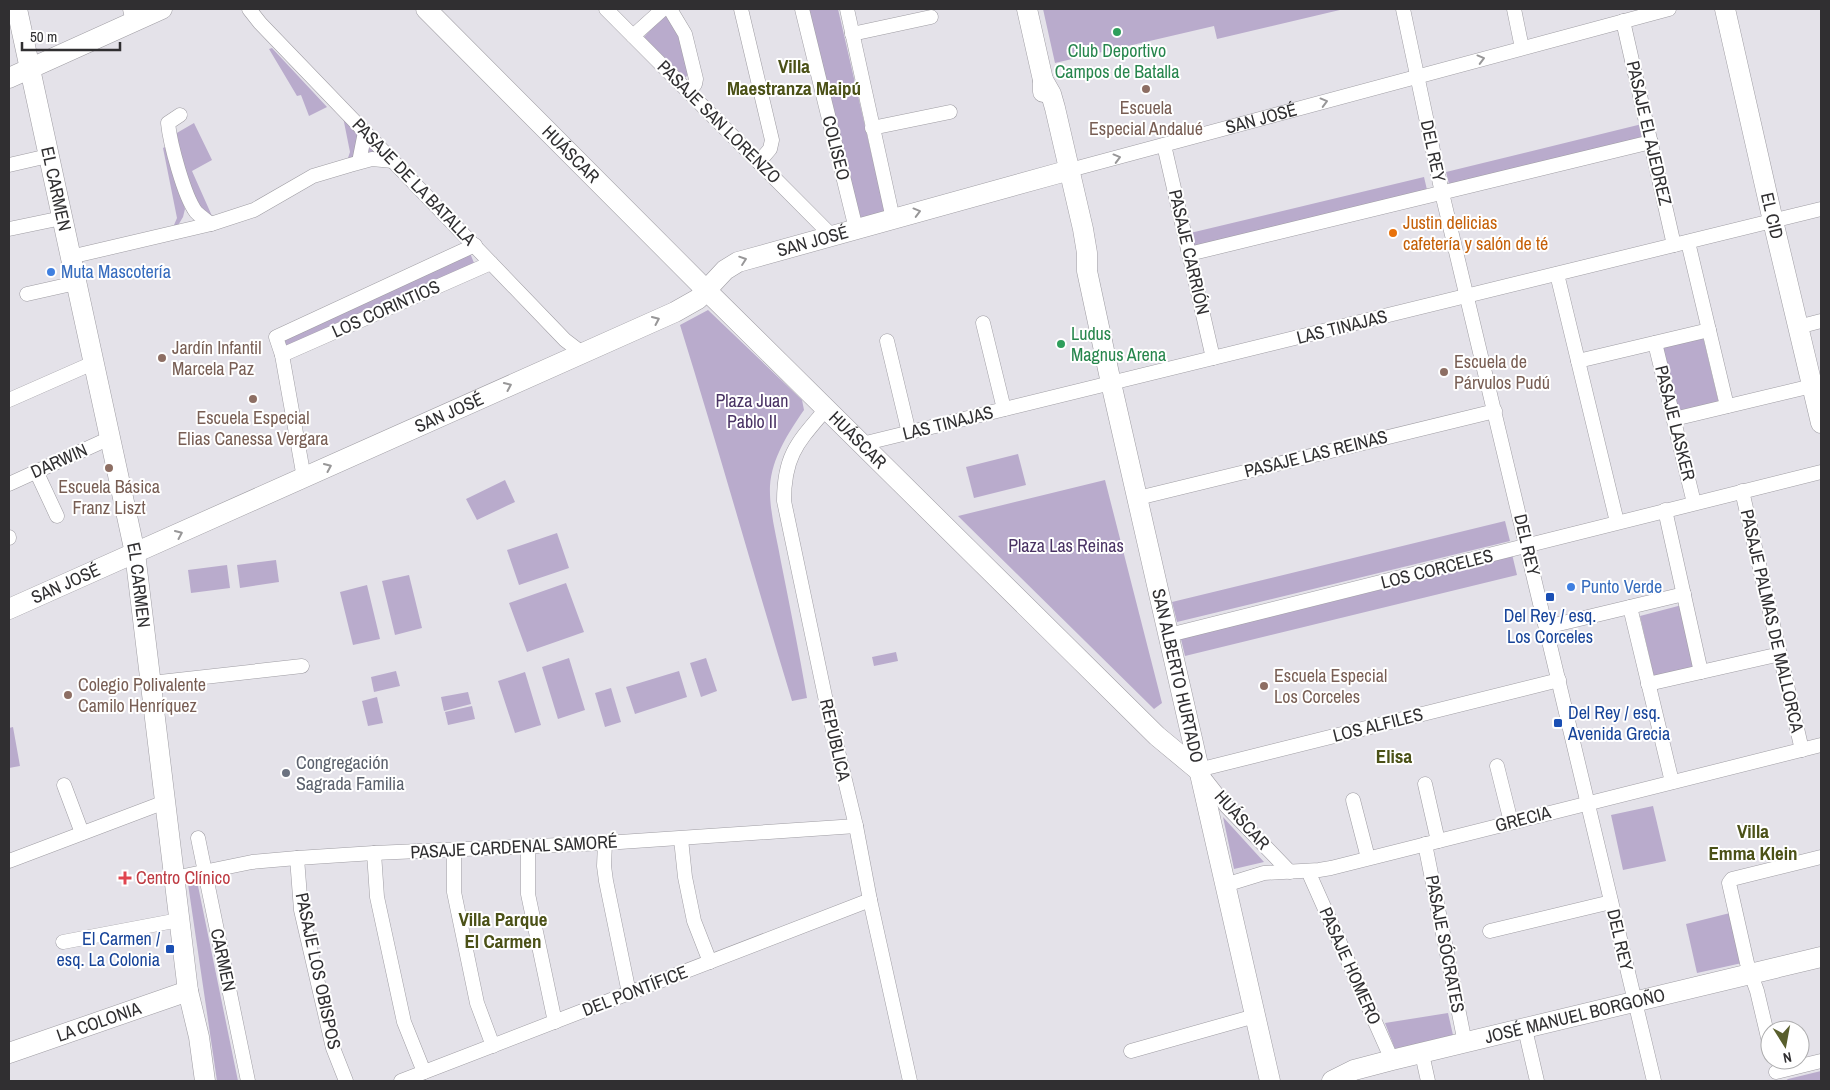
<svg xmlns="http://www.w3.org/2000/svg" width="1830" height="1090" viewBox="0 0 1830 1090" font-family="'Archivo Narrow',sans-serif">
  <rect width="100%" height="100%" fill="#e4e2e9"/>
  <path fill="#b9abcc" d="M 809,9 L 838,9 L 885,213 L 858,220 Z
    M 1043,9 L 1344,9 L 1217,39 L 1214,26 L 1055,63 Z
    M 669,14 L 694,68 L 685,78 L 644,37 L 659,20 Z
    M 272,48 L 327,107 L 309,116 L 301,95 L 297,96 L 269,49 Z
    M 343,117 L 387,157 L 329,167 L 348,158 L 350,152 Z
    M 194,123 L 212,160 L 192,171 L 212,216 C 209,214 204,212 202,210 C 188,196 180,153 175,134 Z
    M 1642,124 L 1645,140 L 1450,188 L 1446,172 Z
    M 165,147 L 185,209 L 183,217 L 177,227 L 174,225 L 177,218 L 163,148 Z
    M 1424,177 L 1428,194 L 1190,251 L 1186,234 Z
    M 470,253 L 474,263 L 287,347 L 282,337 Z
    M 708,310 L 802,400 L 804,410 C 788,433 772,458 770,486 C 769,511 777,538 781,562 C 790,607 799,652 807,698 L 792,701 C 754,576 719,450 680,325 Z
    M 1703,337 L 1719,404 L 1678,413 L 1662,347 Z
    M 1018,454 L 1026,485 L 974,498 L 966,467 Z
    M 505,480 L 515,502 L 477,520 L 466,499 Z
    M 1105,480 L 1162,703 L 1154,709 L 958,516 Z
    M 1505,521 L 1510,541 L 1177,622 L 1172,602 Z
    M 557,533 L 569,568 L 519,585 L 507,550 Z
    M 1512,554 L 1517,575 L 1185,656 L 1180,635 Z
    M 276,560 L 279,582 L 240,588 L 237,565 Z
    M 227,565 L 230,588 L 191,593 L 188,570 Z
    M 409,575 L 422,628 L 395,635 L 382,581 Z
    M 566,583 L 584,632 L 527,652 L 509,603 Z
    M 367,585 L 380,639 L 353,645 L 340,592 Z
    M 1682,605 L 1696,667 L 1654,677 L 1640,616 Z
    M 896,652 L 898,661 L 874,666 L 872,657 Z
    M 569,658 L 585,710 L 558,719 L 542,667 Z
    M 706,658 L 717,691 L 701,697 L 690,663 Z
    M 396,671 L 400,686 L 374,692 L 371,677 Z
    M 679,671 L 687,697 L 635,714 L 626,687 Z
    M 525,672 L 541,725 L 515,733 L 498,681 Z
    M 611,688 L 621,722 L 605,727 L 595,693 Z
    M 468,692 L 471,704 L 444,711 L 441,697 Z
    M 377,697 L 383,723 L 368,726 L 362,701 Z
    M 472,706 L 475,719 L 448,725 L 445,712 Z
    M 13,727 L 20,766 L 9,768 L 9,728 Z
    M 1653,806 L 1666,861 L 1623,870 L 1611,815 Z
    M 1223,817 L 1264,862 L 1234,869 Z
    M 197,881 L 238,1081 L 217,1081 L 188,884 Z
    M 1730,913 L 1742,963 L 1697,973 L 1686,924 Z
    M 1448,1013 L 1453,1035 L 1395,1049 L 1385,1023 Z
    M 1821,1071 L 1821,1081 L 1785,1081 L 1788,1079 Z"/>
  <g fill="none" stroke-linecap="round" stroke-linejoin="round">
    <g stroke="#9f9da3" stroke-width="15">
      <g id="street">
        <path d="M 130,9 L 133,22"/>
        <path d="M 249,9 L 260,23 L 565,340 L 582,353"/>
        <path d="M 606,9 L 832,236"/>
        <path d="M 670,9 L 685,34 L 696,79 L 695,84 L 689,92"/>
        <path d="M 741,9 L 772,140 L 770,149 L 759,162"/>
        <path d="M 802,9 L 856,229"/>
        <path d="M 847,9 L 893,219"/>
        <path d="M 1403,9 L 1442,193 L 1654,1081"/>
        <path d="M 1514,9 L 1522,48"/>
        <path d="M 1623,21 L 1674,245"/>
        <path d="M 852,34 L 931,17"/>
        <path d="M 633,36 L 663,9"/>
        <path d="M 180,115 L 168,123 C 170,143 184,196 196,212 C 200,216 206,220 211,224"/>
        <path d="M 872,128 L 950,112"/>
        <path d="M 1164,145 L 1213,358"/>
        <path d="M 359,162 L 365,132"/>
        <path d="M 9,165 L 48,156"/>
        <path id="s1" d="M 1070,170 L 1669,9"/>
        <path d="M 9,229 L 62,218"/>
        <path d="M 1688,242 L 1727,406"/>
        <path d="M 1189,254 L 1651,142"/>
        <path d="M 70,257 L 211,224 L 254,210 L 313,176 L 350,165 L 372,159 L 393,161"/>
        <path d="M 1557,274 L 1617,522"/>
        <path d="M 27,294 L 76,283"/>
        <path d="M 983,323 L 1004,409"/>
        <path d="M 1798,327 L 1821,321"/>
        <path d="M 887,341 L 909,433"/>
        <path d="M 1655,343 L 1694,503"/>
        <path d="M 282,355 L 491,263"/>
        <path d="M 1578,361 L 1709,330"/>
        <path d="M 9,400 L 93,363"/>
        <path d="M 826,409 C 798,442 784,455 784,501 L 826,701 L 856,826 L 870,900 L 910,1081"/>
        <path d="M 1674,419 L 1812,386"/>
        <path d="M 862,444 L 1821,209"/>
        <path d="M 36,471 L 57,516"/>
        <path d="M 304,478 L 282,355 L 276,337 L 475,245"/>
        <path d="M 9,484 L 110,438"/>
        <path d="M 1742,491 L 1802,750"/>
        <path d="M 1138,498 L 1495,411"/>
        <path d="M 1665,510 L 1701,672"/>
        <path d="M 9,537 L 9,538"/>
        <path d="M 1630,607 L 1672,782"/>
        <path d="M 1546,627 L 1684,594"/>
        <path d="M 1169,635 L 1821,472"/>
        <path d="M 151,683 L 302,666"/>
        <path d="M 1648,684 L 1780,654"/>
        <path d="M 1497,766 L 1511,822"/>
        <path d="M 1425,784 L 1438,841"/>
        <path d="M 64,785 L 82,833"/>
        <path d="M 1353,800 L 1368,858"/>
        <path d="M 198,838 L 248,1081"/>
        <path d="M 681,839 L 685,877 L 694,921 L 710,962"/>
        <path d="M 605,843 L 604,866 L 606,881 L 629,993"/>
        <path d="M 1425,844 L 1465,1043"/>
        <path d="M 528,846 L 528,894 L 555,1022"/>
        <path d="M 454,850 L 454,892 L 477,1003 L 493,1046"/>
        <path d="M 374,853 L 377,897 L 404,1022 L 424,1072"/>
        <path d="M 297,858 L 301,910 L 333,1048 L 346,1081"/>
        <path d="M 9,861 L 165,802"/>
        <path d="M 1308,871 L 1392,1060"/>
        <path d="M 1290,872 L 1227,807 L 1198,770 L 1559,680"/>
        <path d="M 174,878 L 252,862 L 297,858 L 374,853 L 605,843 L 856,826"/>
        <path d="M 1225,885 L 1264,873 L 1319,870 L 1331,868 L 1821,745"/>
        <path d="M 1490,931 L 1611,902"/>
        <path d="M 63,942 L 179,920"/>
        <path d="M 1525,1029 L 1537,1081"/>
        <path d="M 1770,1046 L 1757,991 L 1747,963 L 1729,883 L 1732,879 L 1821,857"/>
        <path d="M 1131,1051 L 1255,1016"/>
        <path d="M 1422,1054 L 1428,1081"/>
        <path d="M 1776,1072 L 1821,1061"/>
        <path d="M 401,1081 L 870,900"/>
      </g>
    </g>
    <g stroke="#9f9da3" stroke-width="21">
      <g id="secondary">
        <path id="s2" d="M 17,9 L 135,553 L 188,991 L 199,1037 L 205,1081"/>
        <path id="s3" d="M 426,9 L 706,290 L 1157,736 L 1198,770"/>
        <path d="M 1027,9 L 1043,80 L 1043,92"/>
        <path id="s4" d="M 1725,9 L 1773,221 L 1821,423"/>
        <path d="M 9,78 L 162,9"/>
        <path id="s5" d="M 1043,80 L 1051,94 L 1055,108 L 1083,229 L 1087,253 L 1087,271 L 1111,383 L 1270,1081"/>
        <path id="s6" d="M 9,609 L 675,312 L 698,299 L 725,270 L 738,262 L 1070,170"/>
        <path id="s7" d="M 9,1053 L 188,991"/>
        <path id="s8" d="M 1332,1081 L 1354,1070 L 1392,1060 L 1821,957"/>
      </g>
    </g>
    <use href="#street" stroke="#fff" stroke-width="14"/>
    <use href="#secondary" stroke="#fff" stroke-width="20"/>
  </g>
  <defs><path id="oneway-chevron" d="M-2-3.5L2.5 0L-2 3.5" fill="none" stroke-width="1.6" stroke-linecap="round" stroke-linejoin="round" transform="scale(1.25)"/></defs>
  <g stroke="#989798">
    <use href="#oneway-chevron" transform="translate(1481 59) rotate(-15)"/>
    <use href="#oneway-chevron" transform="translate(1324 102) rotate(-15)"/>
    <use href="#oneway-chevron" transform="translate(1117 158) rotate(-15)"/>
    <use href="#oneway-chevron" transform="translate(917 212) rotate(-15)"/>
    <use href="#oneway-chevron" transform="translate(743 260) rotate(-19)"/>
    <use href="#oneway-chevron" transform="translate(656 320) rotate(-24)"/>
    <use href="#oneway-chevron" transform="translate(508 386) rotate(-24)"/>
    <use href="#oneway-chevron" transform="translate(328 467) rotate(-24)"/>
    <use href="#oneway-chevron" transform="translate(179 534) rotate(-24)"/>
  </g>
  <g fill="#2e9e5b" stroke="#fff" stroke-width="2">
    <circle cx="1117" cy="32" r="5"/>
    <circle cx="1061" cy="344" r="5"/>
  </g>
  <g fill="#8d6e63" stroke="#fff" stroke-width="2">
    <circle cx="1146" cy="89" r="5"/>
    <circle cx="162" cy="358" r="5"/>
    <circle cx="1444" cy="372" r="5"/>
    <circle cx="253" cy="399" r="5"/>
    <circle cx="109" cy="468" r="5"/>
    <circle cx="1264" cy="686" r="5"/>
    <circle cx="68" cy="695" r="5"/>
  </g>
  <circle fill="#e8710a" stroke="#fff" stroke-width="2" cx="1393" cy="233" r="5"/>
  <g fill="#3f7fe0" stroke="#fff" stroke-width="2">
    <circle cx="51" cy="272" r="5"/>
    <circle cx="1571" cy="587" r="5"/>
  </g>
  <g fill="#1a4fb4" stroke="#fff" stroke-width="2">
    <rect x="1545" y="592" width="10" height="10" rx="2.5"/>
    <rect x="1553" y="718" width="10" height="10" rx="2.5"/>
    <rect x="165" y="944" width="10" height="10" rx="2.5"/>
  </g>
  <circle fill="#6b7280" stroke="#fff" stroke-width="2" cx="286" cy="773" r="5"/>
  <path fill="#e0444e" stroke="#fff" stroke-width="2" d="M122.5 870.5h5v5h5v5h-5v5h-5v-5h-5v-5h5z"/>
  <g text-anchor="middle" stroke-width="4" stroke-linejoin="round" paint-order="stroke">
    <g font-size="18" fill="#27864d" stroke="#fff">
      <text x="1117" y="57">Club Deportivo<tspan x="1117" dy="21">Campos de Batalla</tspan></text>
      <text x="1071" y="340" text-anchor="start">Ludus<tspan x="1071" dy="21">Magnus Arena</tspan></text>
    </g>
    <g font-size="18" fill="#785e54" stroke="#fff" text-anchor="start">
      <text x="1146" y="114" text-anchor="middle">Escuela<tspan x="1146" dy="21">Especial Andalué</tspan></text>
      <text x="172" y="354">Jardín Infantil<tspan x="172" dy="21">Marcela Paz</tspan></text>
      <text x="1454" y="368">Escuela de<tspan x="1454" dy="21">Párvulos Pudú</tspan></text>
      <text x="253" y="424" text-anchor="middle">Escuela Especial<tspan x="253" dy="21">Elias Canessa Vergara</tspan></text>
      <text x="109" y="493" text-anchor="middle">Escuela Básica<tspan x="109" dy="21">Franz Liszt</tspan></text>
      <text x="1274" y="682">Escuela Especial<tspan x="1274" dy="21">Los Corceles</tspan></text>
      <text x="78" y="691">Colegio Polivalente<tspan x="78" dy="21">Camilo Henríquez</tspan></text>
    </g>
    <g font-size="18" fill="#302f31" stroke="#fff">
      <text dy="6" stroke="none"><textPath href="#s1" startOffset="198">SAN JOSÉ</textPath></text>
      <text transform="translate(719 122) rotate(45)" y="6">PASAJE SAN LORENZO</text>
      <text transform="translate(1649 133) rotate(77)" y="6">PASAJE EL AJEDREZ</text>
      <text transform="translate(836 148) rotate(76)" y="6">COLISEO</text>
      <text transform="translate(1433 151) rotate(78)" y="6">DEL REY</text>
      <text dy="6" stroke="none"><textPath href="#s3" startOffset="205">HUÁSCAR</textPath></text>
      <text transform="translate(414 182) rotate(46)" y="6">PASAJE DE LA BATALLA</text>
      <text dy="6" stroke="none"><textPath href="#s2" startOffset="184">EL CARMEN</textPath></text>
      <text dy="6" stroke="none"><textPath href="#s4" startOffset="212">EL CID</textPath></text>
      <text dy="6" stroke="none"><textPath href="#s6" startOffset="888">SAN JOSÉ</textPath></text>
      <text transform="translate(1189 252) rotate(77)" y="6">PASAJE CARRIÓN</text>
      <text transform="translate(386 309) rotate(-24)" y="6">LOS CORINTIOS</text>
      <text transform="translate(1342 327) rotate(-14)" y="6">LAS TINAJAS</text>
      <text dy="6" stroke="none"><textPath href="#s6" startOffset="482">SAN JOSÉ</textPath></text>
      <text transform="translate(948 423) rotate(-14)" y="6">LAS TINAJAS</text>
      <text transform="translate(1675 423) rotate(76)" y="6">PASAJE LASKER</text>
      <text dy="6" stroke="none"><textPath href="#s3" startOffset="610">HUÁSCAR</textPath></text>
      <text transform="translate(1316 454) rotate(-14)" y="6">PASAJE LAS REINAS</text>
      <text transform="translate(59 461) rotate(-24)" y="6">DARWIN</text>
      <text transform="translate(1527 545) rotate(77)" y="6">DEL REY</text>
      <text transform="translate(1437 569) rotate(-14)" y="6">LOS CORCELES</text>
      <text dy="6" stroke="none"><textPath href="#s6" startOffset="62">SAN JOSÉ</textPath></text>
      <text dy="6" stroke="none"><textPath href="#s2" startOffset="589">EL CARMEN</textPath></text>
      <text transform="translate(1772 621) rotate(77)" y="6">PASAJE PALMAS DE MALLORCA</text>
      <text dy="6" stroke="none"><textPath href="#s5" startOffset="612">SAN ALBERTO HURTADO</textPath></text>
      <text transform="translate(1378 725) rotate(-14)" y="6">LOS ALFILES</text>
      <text transform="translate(835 740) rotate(77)" y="6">REPÚBLICA</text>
      <text transform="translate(1523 819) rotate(-14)" y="6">GRECIA</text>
      <text transform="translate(1242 820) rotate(48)" y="6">HUÁSCAR</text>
      <text transform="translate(514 847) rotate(-3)" y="6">PASAJE CARDENAL SAMORÉ</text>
      <text transform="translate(1620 940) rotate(77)" y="6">DEL REY</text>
      <text transform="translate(1445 944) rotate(79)" y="6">PASAJE SÓCRATES</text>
      <text transform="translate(223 960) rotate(78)" y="6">CARMEN</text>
      <text transform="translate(1350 966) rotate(66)" y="6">PASAJE HOMERO</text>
      <text transform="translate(318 971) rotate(78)" y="6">PASAJE LOS OBISPOS</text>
      <text transform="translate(635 991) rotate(-21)" y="6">DEL PONTÍFICE</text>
      <text dy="6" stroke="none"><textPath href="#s8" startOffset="252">JOSÉ MANUEL BORGOÑO</textPath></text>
      <text dy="6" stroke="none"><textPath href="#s7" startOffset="95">LA COLONIA</textPath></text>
    </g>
    <g font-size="18" fill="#c56008" stroke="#fff" text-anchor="start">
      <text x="1403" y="229">Justin delicias<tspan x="1403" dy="21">cafetería y salón de té</tspan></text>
    </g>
    <g font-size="18" fill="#366cbe" stroke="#fff" text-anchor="start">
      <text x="61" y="278">Muta Mascotería</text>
      <text x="1581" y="593">Punto Verde</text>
    </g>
    <g font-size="18" fill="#493263" stroke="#fff">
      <text x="752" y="407">Plaza Juan<tspan x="752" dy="21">Pablo II</tspan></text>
      <text x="1066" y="552">Plaza Las Reinas</text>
    </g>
    <g font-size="18" fill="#164399" stroke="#fff">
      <text x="1550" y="622">Del Rey / esq.<tspan x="1550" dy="21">Los Corceles</tspan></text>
      <text x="1568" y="719" text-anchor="start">Del Rey / esq.<tspan x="1568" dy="21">Avenida Grecia</tspan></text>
      <text x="160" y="945" text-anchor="end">El Carmen /<tspan x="160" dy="21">esq. La Colonia</tspan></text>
    </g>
    <g font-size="18" fill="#5b616d" stroke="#fff" text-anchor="start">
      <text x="296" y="769">Congregación<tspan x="296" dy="21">Sagrada Familia</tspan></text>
    </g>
    <g font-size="18" fill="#be3a42" stroke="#fff" text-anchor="start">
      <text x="136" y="884">Centro Clínico</text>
    </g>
    <g font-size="19" font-weight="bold" fill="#4b5117" stroke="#fff">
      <text x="794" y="73">Villa<tspan x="794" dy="22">Maestranza Maipú</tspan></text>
      <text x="1394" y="763">Elisa</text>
      <text x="1753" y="838">Villa<tspan x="1753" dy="22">Emma Klein</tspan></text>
      <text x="503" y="926">Villa Parque<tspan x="503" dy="22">El Carmen</tspan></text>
    </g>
  </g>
  <rect width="1830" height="1090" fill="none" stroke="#302f31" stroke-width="20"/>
  <g transform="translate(1785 1045) rotate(169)"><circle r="24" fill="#ffffff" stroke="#acacad"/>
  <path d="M0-4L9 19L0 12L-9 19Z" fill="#595f2d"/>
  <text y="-8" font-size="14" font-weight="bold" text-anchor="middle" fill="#302f31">N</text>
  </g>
  <path d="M22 42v8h98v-8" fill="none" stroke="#302f31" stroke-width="2.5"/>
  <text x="30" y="42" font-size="15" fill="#302f31" stroke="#ffffff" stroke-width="4" paint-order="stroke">50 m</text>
</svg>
